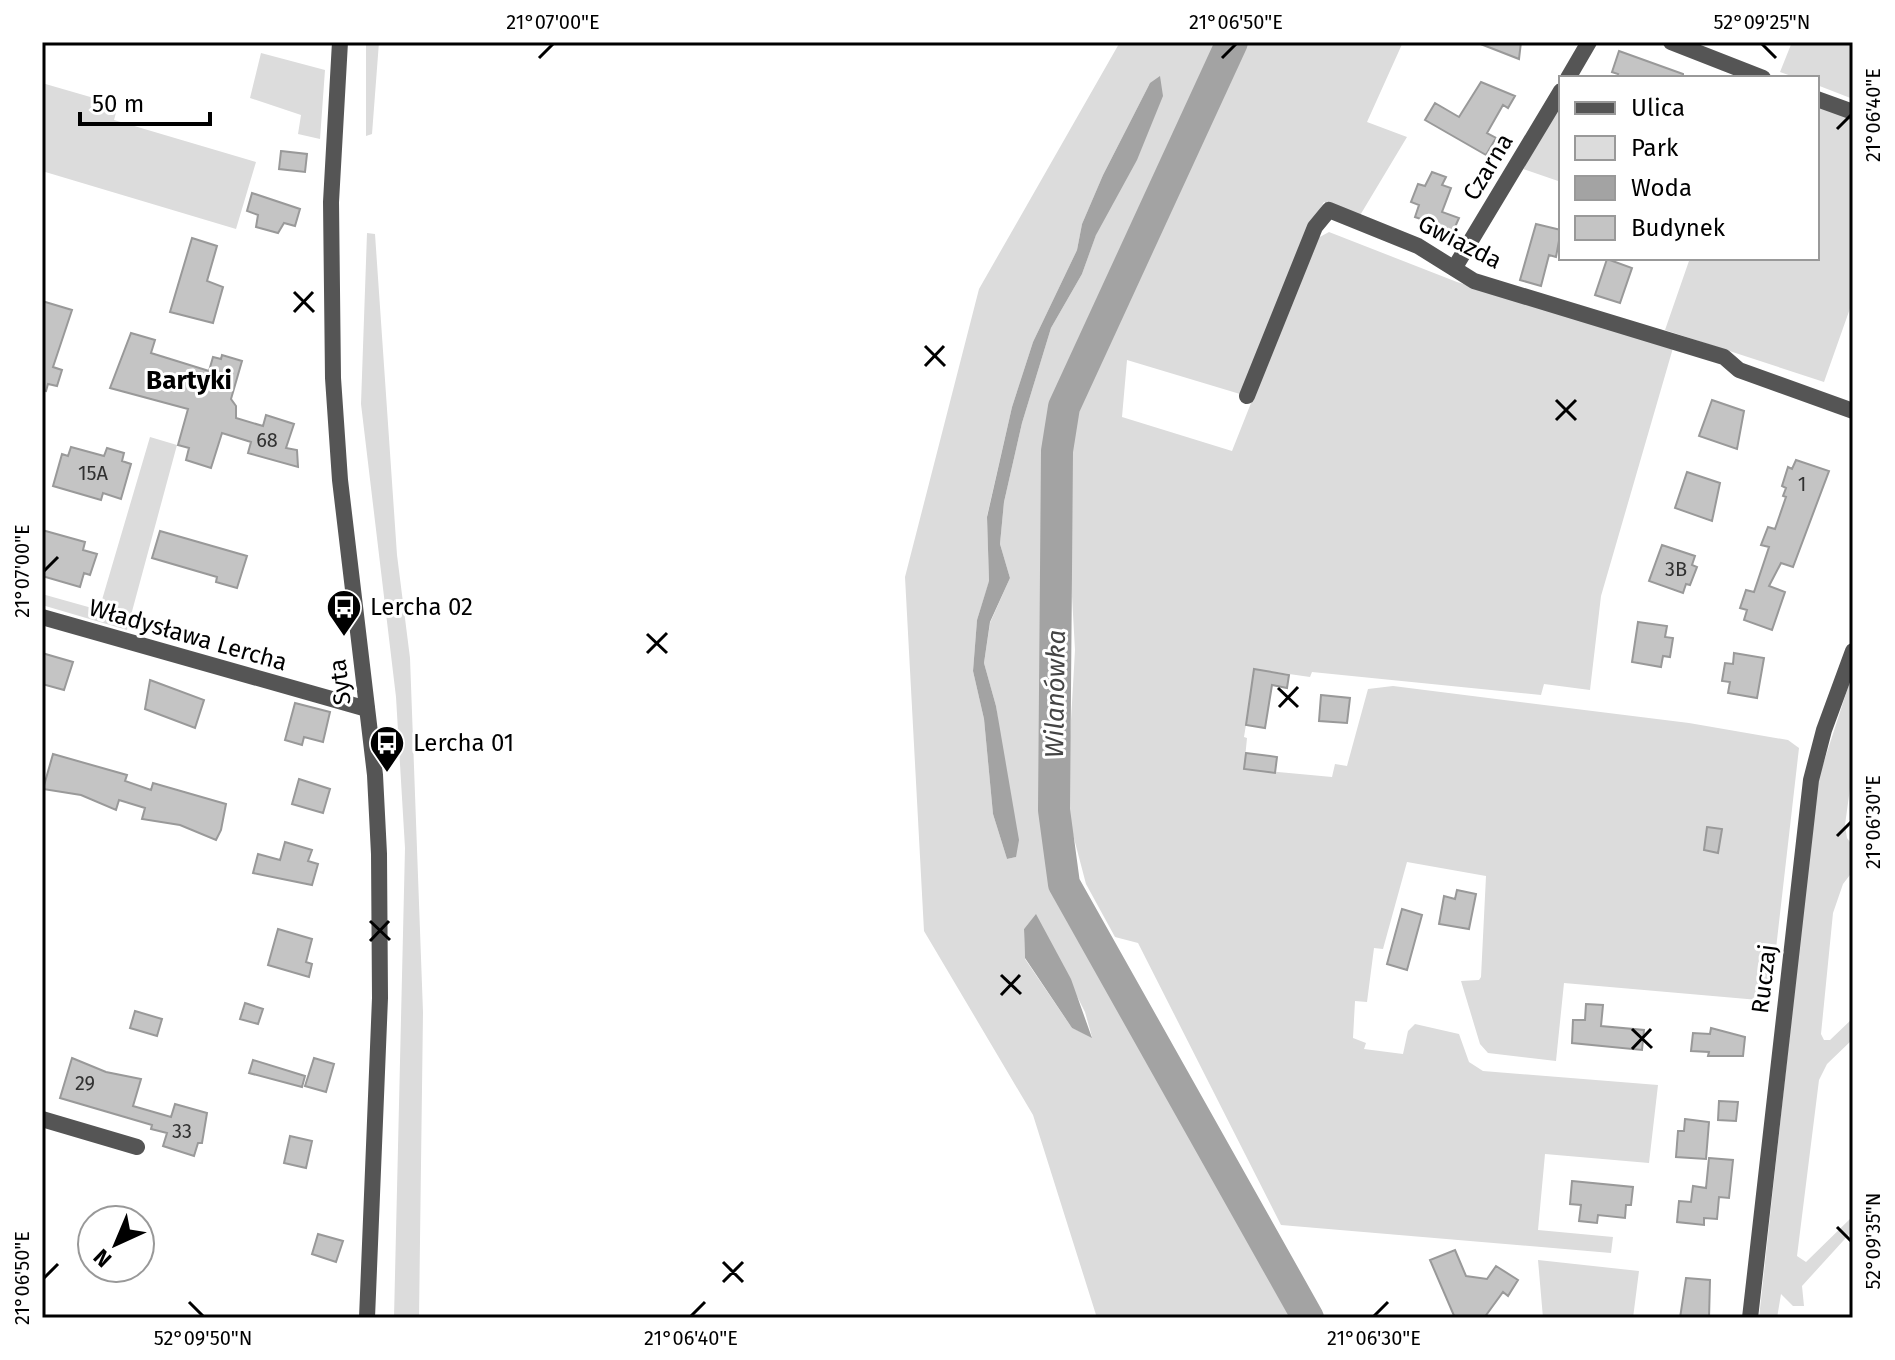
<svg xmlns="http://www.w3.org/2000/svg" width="1895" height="1360" viewBox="0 0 1895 1360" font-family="'Fira Sans',sans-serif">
  <rect width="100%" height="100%" fill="#fff"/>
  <path fill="#dcdcdc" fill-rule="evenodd" d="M 366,42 L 379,42 L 372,134 L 366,136 Z
    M 1120,42 L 1223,42 L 1199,83 L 1051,405 L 1045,807 L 1064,897 L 1296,1318 L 1097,1318 L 1033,1115 L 924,931 L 905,577 L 979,289 ZM 1150,83 L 1082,274 L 1051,328 L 1022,423 L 1004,502 L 1000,544 L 1010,578 L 990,623 L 984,663 L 996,706 L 1016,857 L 1007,859 L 993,814 L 984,719 L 973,671 L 977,620 L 989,582 L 987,516 L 1012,407 L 1033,342 L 1077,250 L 1082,224 L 1103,175 ZM 1036,915 L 1085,1012 L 1092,1037 L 1072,1028 L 1025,959 L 1024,929 Z
    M 1257,42 L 1403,42 L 1367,122 L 1407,137 L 1359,217 L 1324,202 L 1310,226 L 1240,394 L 1127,360 L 1122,417 L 1232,451 L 1316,239 L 1329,232 L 1457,282 L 1673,348 L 1601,596 L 1590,690 L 1544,684 L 1541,695 L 1312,672 L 1310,677 L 1255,669 L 1244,737 L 1247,738 L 1244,769 L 1332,777 L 1335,764 L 1347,766 L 1368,689 L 1393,686 L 1689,723 L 1788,740 L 1799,748 L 1770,1001 L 1564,983 L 1556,1061 L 1488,1053 L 1480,1044 L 1461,981 L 1479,980 L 1481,977 L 1486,876 L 1407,862 L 1383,949 L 1374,948 L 1367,1002 L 1355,1001 L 1353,1038 L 1366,1043 L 1364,1049 L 1403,1054 L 1408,1031 L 1415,1024 L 1459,1034 L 1469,1062 L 1483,1071 L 1658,1085 L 1649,1163 L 1545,1154 L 1538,1230 L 1613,1237 L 1611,1253 L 1281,1225 L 1138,943 L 1115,937 L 1086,884 L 1066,808 L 1075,650 L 1069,542 L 1072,413 L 1098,351 L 1142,265 L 1185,156 L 1224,83 L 1237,49 Z
    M 1792,42 L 1853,42 L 1853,99 L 1817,85 L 1817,78 L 1797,78 L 1780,72 Z
    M 261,53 L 325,70 L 320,139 L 298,134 L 301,115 L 250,98 Z
    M 42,83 L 118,105 L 114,120 L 256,162 L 236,229 L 42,171 Z
    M 1561,101 L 1561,182 L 1523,169 Z
    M 1817,105 L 1853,119 L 1853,300 L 1824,382 L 1665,330 L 1690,258 L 1817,258 Z
    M 367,233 L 375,234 L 397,555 L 410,658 L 423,1012 L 419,1318 L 394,1318 L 405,848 L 396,697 L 361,404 Z
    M 150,437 L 177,445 L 127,630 L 42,605 L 42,594 L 99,610 Z
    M 1853,672 L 1853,766 L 1845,825 L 1847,838 L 1853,846 L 1853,871 L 1843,884 L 1833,913 L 1821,1034 L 1824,1040 L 1830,1040 L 1853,1018 L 1853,1039 L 1827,1064 L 1819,1080 L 1797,1256 L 1806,1262 L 1853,1216 L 1853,1230 L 1802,1286 L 1804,1306 L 1793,1306 L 1781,1294 L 1777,1318 L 1759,1318 L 1817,783 Z
    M 1538,1260 L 1639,1271 L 1633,1318 L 1543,1318 Z"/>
  <path fill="#a3a3a3" d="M 1160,76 L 1163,96 L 1137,160 L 1096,235 L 1082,274 L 1051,328 L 1022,423 L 1004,502 L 1000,544 L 1010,578 L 990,622 L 984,663 L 996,706 L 1019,840 L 1016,857 L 1007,859 L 993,814 L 984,719 L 973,671 L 977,620 L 989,581 L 987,517 L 1012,407 L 1033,342 L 1077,250 L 1082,224 L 1103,175 L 1150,83 Z
    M 1036,914 L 1071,979 L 1092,1038 L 1072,1028 L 1025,958 L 1024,929 Z"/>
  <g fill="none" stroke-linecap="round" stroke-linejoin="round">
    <path stroke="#a3a3a3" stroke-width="32" d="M 1232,42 L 1064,407 L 1057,451 L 1054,810 L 1064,884 L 1308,1318"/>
  </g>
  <path fill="#c4c4c4" stroke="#999" stroke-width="2" d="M 1478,42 L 1521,42 L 1519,59 L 1478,43 Z
    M 1619,51 L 1683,74 L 1683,78 L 1616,78 L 1618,74 L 1612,72 Z
    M 1481,82 L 1515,96 L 1508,108 L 1503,105 L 1487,133 L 1496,138 L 1486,155 L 1425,120 L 1435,103 L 1459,117 Z
    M 281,151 L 307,154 L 305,172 L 279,169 Z
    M 1432,172 L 1446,177 L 1442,185 L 1451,188 L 1442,212 L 1459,218 L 1451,236 L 1425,226 L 1427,221 L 1415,217 L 1419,205 L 1411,202 L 1418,184 L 1425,186 Z
    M 252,193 L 300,209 L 295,226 L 284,223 L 278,233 L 256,227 L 258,215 L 247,211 Z
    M 1536,224 L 1561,230 L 1556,257 L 1549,255 L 1541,286 L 1520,280 Z
    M 192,238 L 217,246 L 207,281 L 223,287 L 213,323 L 170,312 Z
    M 1607,259 L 1632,268 L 1620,303 L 1595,295 Z
    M 42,301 L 72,310 L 53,367 L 62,370 L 57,386 L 48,384 L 46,391 L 42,390 Z
    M 131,333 L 155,340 L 151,353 L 209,371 L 213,357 L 221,359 L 222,355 L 242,361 L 231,399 L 236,406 L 236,418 L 263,426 L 266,415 L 294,424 L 286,448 L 297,450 L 298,467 L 248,453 L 251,442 L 222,433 L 211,468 L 186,460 L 189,448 L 178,445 L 188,409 L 110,388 Z
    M 1712,400 L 1744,411 L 1737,449 L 1699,436 Z
    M 71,447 L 104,456 L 107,448 L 124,453 L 122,461 L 131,464 L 121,499 L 103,493 L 101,500 L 53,486 L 62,454 L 68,456 Z
    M 1796,460 L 1829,471 L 1793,567 L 1781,563 L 1769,586 L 1785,592 L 1772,630 L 1744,620 L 1747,610 L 1740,608 L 1746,590 L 1754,592 L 1769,547 L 1761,545 L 1768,527 L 1775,529 L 1786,497 L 1783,496 L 1786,488 L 1782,486 L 1788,467 L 1792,469 Z
    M 1687,472 L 1720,483 L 1712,521 L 1675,508 Z
    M 42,530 L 85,542 L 83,550 L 97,554 L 90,575 L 84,573 L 80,587 L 42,576 Z
    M 160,531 L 247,556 L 237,588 L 216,582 L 217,577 L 152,558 Z
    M 1662,545 L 1695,556 L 1692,565 L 1697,567 L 1690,585 L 1686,584 L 1683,593 L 1649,581 Z
    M 1638,622 L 1667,626 L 1665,637 L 1673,638 L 1670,657 L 1663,656 L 1661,667 L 1632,662 Z
    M 42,653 L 73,662 L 64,690 L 42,684 Z
    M 1734,653 L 1764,658 L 1757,698 L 1728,693 L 1730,682 L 1722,681 L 1725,663 L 1733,664 Z
    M 1254,669 L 1289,675 L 1287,688 L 1272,685 L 1265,728 L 1246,725 Z
    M 150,680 L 204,700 L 195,728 L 145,709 Z
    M 1321,695 L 1350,698 L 1347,723 L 1319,721 Z
    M 295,703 L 330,712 L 323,742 L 304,737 L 302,745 L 285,740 Z
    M 1246,753 L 1277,757 L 1275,773 L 1244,769 Z
    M 53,754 L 127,775 L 125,781 L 151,790 L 153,783 L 226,804 L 221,830 L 216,840 L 180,825 L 142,819 L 145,808 L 119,800 L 116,810 L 81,795 L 43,789 Z
    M 299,779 L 330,789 L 323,813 L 292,804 Z
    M 1707,827 L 1722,829 L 1718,853 L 1704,850 Z
    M 285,842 L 312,850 L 308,861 L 318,864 L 312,885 L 253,873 L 258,854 L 280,860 Z
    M 1457,890 L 1476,894 L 1469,929 L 1439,924 L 1444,896 L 1455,899 Z
    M 1402,909 L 1422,915 L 1407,970 L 1387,964 Z
    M 278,929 L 312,939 L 306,962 L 312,964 L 309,977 L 268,965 Z
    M 245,1003 L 263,1009 L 258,1024 L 240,1019 Z
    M 1586,1004 L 1603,1005 L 1601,1026 L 1644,1030 L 1642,1050 L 1572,1043 L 1573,1020 L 1585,1020 Z
    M 135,1011 L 162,1019 L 157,1036 L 130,1028 Z
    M 1711,1028 L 1745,1037 L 1743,1056 L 1708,1056 L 1709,1052 L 1691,1051 L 1693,1033 L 1710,1034 Z
    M 72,1058 L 106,1072 L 141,1079 L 133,1106 L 171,1117 L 175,1104 L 207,1113 L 202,1143 L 198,1143 L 194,1156 L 163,1146 L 167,1133 L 151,1129 L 152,1125 L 60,1098 Z
    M 314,1058 L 334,1064 L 326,1092 L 305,1086 Z
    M 253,1060 L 305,1076 L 302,1087 L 249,1073 Z
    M 1719,1101 L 1738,1102 L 1736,1121 L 1718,1120 Z
    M 1685,1119 L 1709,1122 L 1706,1159 L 1676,1157 L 1678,1131 L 1684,1131 Z
    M 290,1136 L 312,1141 L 306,1168 L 284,1163 Z
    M 1709,1158 L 1733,1160 L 1729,1198 L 1719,1197 L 1717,1219 L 1704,1218 L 1704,1225 L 1677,1222 L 1679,1201 L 1691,1202 L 1693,1186 L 1706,1188 Z
    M 1572,1181 L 1633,1187 L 1631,1205 L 1626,1205 L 1625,1218 L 1598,1215 L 1597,1223 L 1579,1221 L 1581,1205 L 1570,1204 Z
    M 318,1234 L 343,1241 L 336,1262 L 312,1254 Z
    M 1455,1250 L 1466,1276 L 1487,1279 L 1496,1266 L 1518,1280 L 1508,1296 L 1503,1292 L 1484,1318 L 1455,1318 L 1430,1260 Z
    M 1686,1278 L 1710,1280 L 1709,1318 L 1680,1318 Z"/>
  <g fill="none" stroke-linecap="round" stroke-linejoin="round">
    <path stroke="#555" stroke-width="16" d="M 1671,42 L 1763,78
      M 1568,78 L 1589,42
      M 1817,99 L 1853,112
      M 1455,267 L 1561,91
      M 1247,396 L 1315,227 L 1329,210 L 1418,246 L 1474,281 L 1724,357 L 1739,370 L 1853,411
      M 42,617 L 367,709
      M 42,1119 L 137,1147"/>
    <path stroke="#555" stroke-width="16" d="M 340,42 L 331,202 L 333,378 L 340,480 L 375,775 L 379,854 L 380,998 L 367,1318
      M 1750,1318 L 1811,780 L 1824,730 L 1853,651"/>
  </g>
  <path fill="none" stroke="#000" stroke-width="3" d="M 1762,44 L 1776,58M 539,58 L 553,44M 1222,58 L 1236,44M 1837,129 L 1851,115M 294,292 L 314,312M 294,312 L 313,292M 925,346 L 945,366M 925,366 L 944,346M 1556,400 L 1576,420M 1556,420 L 1576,400M 44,571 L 58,557M 647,634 L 667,653M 647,653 L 667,633M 1278,688 L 1298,707M 1279,707 L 1298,687M 1837,836 L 1851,822M 370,921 L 390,940M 370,941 L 389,921M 1001,975 L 1021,994M 1001,995 L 1020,975M 1632,1029 L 1652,1048M 1632,1049 L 1651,1029M 1837,1227 L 1851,1241M 723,1262 L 743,1282M 44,1278 L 58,1264M 723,1282 L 743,1262M 189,1302 L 203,1316M 691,1316 L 705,1302M 1374,1316 L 1388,1302"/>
  <defs>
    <g id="bus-pin" transform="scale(1.8)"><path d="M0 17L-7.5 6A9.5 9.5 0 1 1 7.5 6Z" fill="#000" stroke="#fff"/><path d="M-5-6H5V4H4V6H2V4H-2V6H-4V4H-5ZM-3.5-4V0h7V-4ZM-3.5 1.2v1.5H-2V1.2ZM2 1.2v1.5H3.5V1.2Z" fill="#fff"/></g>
  </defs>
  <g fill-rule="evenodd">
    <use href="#bus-pin" x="344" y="607"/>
    <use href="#bus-pin" x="387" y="743"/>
  </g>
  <g text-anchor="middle" stroke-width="6" stroke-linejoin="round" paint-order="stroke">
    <g font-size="20" fill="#313131">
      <text x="267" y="447">68</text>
      <text x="93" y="480">15A</text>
      <text x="1802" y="491">1</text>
      <text x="1676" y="576">3B</text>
      <text x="85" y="1090">29</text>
      <text x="182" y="1138">33</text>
    </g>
    <g font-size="24" fill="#000" stroke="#fff">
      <text transform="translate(1488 167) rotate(-59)" y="8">Czarna</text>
      <text transform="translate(1460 242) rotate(27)" y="8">Gwiazda</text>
      <text transform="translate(188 635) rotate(16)" y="8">Władysława Lercha</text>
      <text transform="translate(340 682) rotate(-97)" y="8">Syta</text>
      <text transform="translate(1764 979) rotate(-83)" y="8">Ruczaj</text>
    </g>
    <g font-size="24" fill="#000" stroke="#fff" text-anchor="start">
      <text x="370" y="615">Lercha 02</text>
      <text x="413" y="751">Lercha 01</text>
    </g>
    <g font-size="26" font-weight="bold" fill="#000" stroke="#fff">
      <text x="189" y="389">Bartyki</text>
    </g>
    <g font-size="26" font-style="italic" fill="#444" stroke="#fff">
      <text transform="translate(1055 694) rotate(-89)" y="9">Wilanówka</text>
    </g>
  </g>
  <rect width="1895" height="1360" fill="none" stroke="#ffffff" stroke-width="88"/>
  <rect x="1559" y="76" width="260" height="184" fill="#ffffff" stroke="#999999" stroke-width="2"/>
  <rect x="1575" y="102" width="40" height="12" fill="#555555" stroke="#999999" stroke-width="2"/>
  <text x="1631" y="116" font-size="24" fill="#000000">Ulica</text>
  <rect x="1575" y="136" width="40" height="24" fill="#dcdcdc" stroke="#999999" stroke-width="2"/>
  <text x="1631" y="156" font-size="24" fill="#000000">Park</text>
  <rect x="1575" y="176" width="40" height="24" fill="#a3a3a3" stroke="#999999" stroke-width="2"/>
  <text x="1631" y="196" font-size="24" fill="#000000">Woda</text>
  <rect x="1575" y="216" width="40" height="24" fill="#c4c4c4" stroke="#999999" stroke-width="2"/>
  <text x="1631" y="236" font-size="24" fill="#000000">Budynek</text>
  <g transform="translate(116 1244) rotate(224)"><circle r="38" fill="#ffffff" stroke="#999999" stroke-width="2"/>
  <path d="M0-6L14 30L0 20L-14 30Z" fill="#000000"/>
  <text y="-12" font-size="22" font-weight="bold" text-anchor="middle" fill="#000000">N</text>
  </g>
  <path d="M80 112v12h130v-12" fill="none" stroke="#000000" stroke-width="4"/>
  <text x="92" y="112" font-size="24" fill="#000000" stroke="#ffffff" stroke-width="6" paint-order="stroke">50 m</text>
  <rect x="44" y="44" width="1807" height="1272" fill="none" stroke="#000" stroke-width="3"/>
  <g font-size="20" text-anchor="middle" fill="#000">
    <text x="553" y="29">21°07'00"E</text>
    <text x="1236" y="29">21°06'50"E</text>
    <text x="1762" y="29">52°09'25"N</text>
    <text transform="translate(1873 115) rotate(-90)" y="7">21°06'40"E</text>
    <text transform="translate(22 571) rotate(-90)" y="7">21°07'00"E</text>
    <text transform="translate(1873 822) rotate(-90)" y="7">21°06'30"E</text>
    <text transform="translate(1873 1241) rotate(-90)" y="7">52°09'35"N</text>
    <text transform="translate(22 1278) rotate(-90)" y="7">21°06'50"E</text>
    <text x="203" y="1345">52°09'50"N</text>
    <text x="691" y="1345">21°06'40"E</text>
    <text x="1374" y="1345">21°06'30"E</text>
  </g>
</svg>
